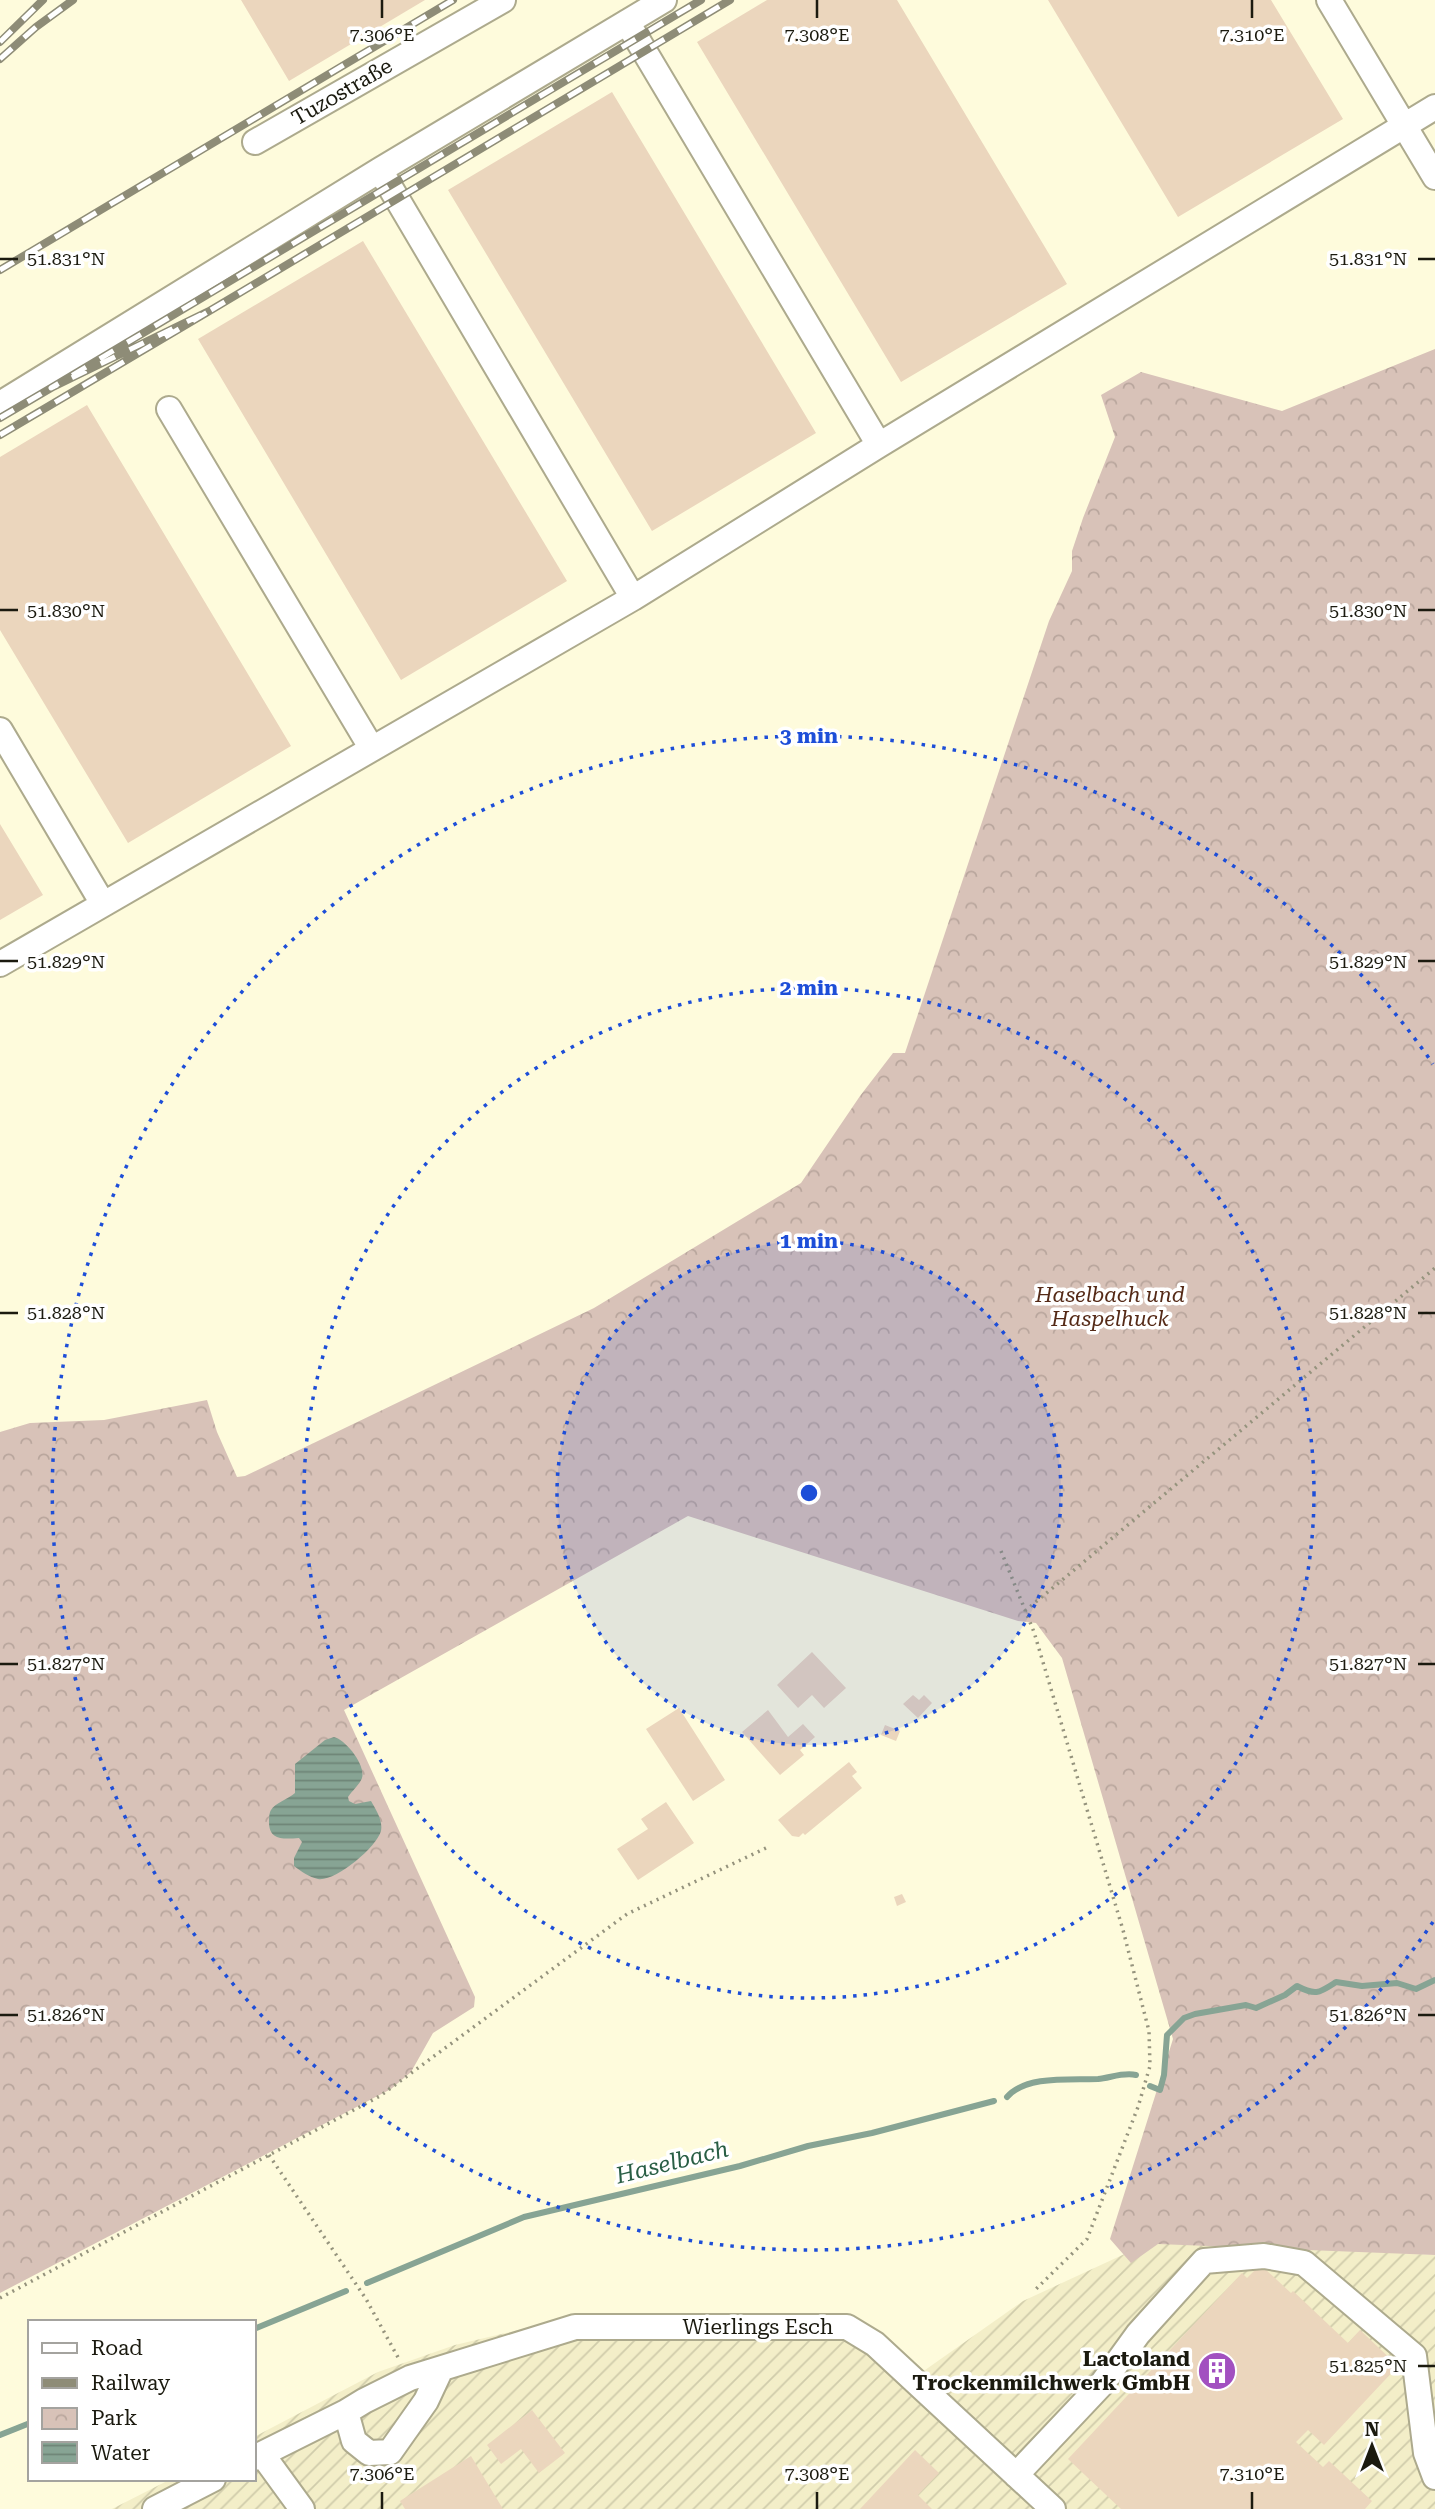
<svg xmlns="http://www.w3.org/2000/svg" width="1435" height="2509" viewBox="0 0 1435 2509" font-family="'Roboto Serif',serif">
  <defs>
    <pattern id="industrial-furrows" width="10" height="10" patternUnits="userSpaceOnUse" patternTransform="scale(1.75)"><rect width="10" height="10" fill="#f3eec8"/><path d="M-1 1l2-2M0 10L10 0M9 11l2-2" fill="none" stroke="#d0ccab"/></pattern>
    <pattern id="park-crowns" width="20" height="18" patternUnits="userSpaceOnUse" patternTransform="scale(1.75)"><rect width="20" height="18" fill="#d8c2b8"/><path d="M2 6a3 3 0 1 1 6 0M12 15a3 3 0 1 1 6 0" fill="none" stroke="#b9a69d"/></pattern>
    <pattern id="water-rules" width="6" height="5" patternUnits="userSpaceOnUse" patternTransform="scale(1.75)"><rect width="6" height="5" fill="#87a494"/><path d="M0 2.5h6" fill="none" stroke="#6e8577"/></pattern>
  </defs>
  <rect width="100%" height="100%" fill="#fefbdc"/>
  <path fill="url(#industrial-furrows)" d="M 1157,2239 L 1435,2255 L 1435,2509 L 112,2509 L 171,2479 L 254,2479 L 254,2437 L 378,2372 L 455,2345 L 573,2317 L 845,2316 L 918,2375 L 1023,2301 Z"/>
  <path fill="url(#park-crowns)" d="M 1435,349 L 1435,2255 L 1158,2244 L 1131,2263 L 1110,2239 L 1173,2039 L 1062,1658 L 1036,1623 L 1018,1621 L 688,1516 L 344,1710 L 475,1997 L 474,2007 L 433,2033 L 411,2072 L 391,2089 L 0,2293 L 0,1432 L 30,1423 L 104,1420 L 207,1400 L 217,1432 L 237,1477 L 245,1476 L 594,1308 L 801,1183 L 860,1096 L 893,1053 L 905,1053 L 1049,621 L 1072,571 L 1072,551 L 1083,518 L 1115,437 L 1101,395 L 1141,372 L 1282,411 Z"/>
  <path fill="url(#water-rules)" d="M 334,1737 C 346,1740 366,1765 362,1778 C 360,1784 352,1791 348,1797 L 349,1801 L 355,1804 L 371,1801 C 376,1810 383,1820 381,1831 C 376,1848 335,1882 318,1879 C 309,1877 302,1872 294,1866 L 294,1858 L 302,1842 L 299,1838 C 284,1839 269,1841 269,1822 C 269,1819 269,1813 271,1810 C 275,1803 288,1799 295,1793 L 295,1764 L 325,1740 Z"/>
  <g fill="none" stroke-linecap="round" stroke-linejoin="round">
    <path stroke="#87a494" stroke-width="6" d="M 1150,2086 L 1160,2090 L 1164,2075 L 1167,2035 L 1184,2018 L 1195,2014 L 1246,2005 L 1256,2008 L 1285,1995 L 1297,1986 C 1316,1996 1319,1993 1336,1982 L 1362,1986 L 1397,1983 L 1416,1989 L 1435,1980
      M 1007,2097 C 1026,2075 1071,2080 1098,2079 C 1110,2078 1123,2072 1136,2075
      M 367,2283 L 524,2217 L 740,2166 L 808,2146 L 872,2133 L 994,2101
      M 254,2329 L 346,2291
      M 0,2435 L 30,2423"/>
  </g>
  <path fill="#ebd6bd" d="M 241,0 L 425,0 L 289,81 Z
    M 767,0 L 897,0 L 1067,284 L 901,382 L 697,42 Z
    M 1048,0 L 1271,0 L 1343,119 L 1178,217 Z
    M 612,92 L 816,433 L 652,531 L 448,190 Z
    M 363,241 L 567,581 L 401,680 L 198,339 Z
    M 87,405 L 291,746 L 128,843 L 0,630 L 0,457 Z
    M 0,824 L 43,895 L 0,920 Z
    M 812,1652 L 846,1688 L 824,1708 L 812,1695 L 798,1708 L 777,1685 Z
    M 913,1695 L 919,1700 L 924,1695 L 932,1703 L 918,1718 L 903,1704 Z
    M 679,1708 L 725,1780 L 693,1801 L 646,1729 Z
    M 768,1710 L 788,1737 L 803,1724 L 815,1737 L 800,1750 L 804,1755 L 780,1775 L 742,1732 Z
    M 885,1725 L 900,1731 L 896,1741 L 881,1735 Z
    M 849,1762 L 857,1772 L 852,1776 L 862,1788 L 805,1835 L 803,1833 L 799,1837 L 792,1836 L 778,1820 Z
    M 666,1802 L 694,1843 L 638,1880 L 617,1849 L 648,1829 L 641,1819 Z
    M 902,1894 L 906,1902 L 897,1906 L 894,1897 Z
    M 1264,2268 L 1291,2293 L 1293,2291 L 1348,2343 L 1360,2330 L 1398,2366 L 1324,2445 L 1308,2430 L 1296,2442 L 1323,2467 L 1329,2461 L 1372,2501 L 1365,2509 L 1121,2509 L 1068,2459 L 1242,2273 L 1247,2278 L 1256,2269 Z
    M 532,2410 L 565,2453 L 539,2473 L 521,2449 L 501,2464 L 487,2445 Z
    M 915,2450 L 939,2473 L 918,2495 L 932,2509 L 860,2509 Z
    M 471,2456 L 503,2509 L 405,2509 L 400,2501 Z"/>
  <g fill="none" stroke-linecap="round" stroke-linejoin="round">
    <g stroke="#adaa8d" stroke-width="28">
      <path id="minor" d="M 1329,0 L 1435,177
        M 627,22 L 879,445
        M 255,142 L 503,0
        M 380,170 L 633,598
        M 0,404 L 380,170 L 664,0
        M 169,409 L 372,749
        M 0,730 L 103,904
        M 0,964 L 633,598 L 879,445 L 1435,107
        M 441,2369 L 426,2401 L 390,2452 L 369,2453 L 354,2441 L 346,2412 L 364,2401 L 410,2378 L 575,2327 L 847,2327 L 875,2344 L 1053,2509
        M 262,2454 L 302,2509
        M 254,2458 L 346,2412
        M 1016,2475 L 1101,2385 L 1138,2334 L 1204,2261 L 1264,2256 L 1304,2263 L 1414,2356 L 1426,2453 L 1435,2477
        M 155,2509 L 213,2479"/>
    </g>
    <path stroke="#95937d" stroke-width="3.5" stroke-dasharray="2 5" stroke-linecap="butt" d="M 1001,1551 L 1034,1632 L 1123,1930 L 1149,2031 L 1150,2066 L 1138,2107 L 1087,2239 L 1034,2291
      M 1025,1611 L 1435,1268
      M 269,2155 L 366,2299 L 400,2361
      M 0,2298 L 380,2096 L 627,1914 L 768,1847"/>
    <use href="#minor" stroke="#fff" stroke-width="24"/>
    <g stroke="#8e8c77" stroke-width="8">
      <path id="rail" d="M 0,42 L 43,0
        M 0,59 L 36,27 L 73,0
        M 0,270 L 453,0
        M 211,310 L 730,0
        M 0,418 L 51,388
        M 0,435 L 211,310 L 51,388 L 701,0"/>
    </g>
    <use href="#rail" stroke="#fff" stroke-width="5" stroke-dasharray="16" stroke-linecap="butt"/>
  </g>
  <path fill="none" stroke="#1b1a0f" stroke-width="2.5" d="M 382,0 L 382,18M 817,0 L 817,18M 1252,0 L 1252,18M 0,259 L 18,259M 1418,259 L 1435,259M 0,610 L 18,610M 1418,610 L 1435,610M 0,961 L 18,961M 1418,961 L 1435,961M 0,1313 L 18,1313M 1418,1313 L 1435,1313M 0,1664 L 18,1664M 1418,1664 L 1435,1664M 0,2015 L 18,2015M 1418,2015 L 1435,2015M 1418,2366 L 1435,2366M 382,2492 L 382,2509M 817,2492 L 817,2509M 1252,2492 L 1252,2509"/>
  <circle cx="809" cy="1493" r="252" fill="#1d4ed8" fill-opacity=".12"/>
  <g fill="none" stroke="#1d4ed8" stroke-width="3.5" stroke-dasharray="3.5 7">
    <circle cx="809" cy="1493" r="252"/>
    <circle cx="809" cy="1493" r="505"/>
    <path d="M1433 1922A757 757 0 1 1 1433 1064"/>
  </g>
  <defs>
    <g id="building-disc" transform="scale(2.0125)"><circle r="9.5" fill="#a250c0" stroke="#fff"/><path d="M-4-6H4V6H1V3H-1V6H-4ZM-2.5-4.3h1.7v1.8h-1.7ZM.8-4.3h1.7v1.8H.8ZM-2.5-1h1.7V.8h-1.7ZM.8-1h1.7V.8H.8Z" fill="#fff"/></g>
  </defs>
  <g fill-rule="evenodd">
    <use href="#building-disc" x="1217" y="2371"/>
  </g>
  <g text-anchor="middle" stroke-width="7" stroke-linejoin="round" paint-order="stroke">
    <g font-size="21" fill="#1b1a0f" stroke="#fff">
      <text transform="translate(342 92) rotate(-30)" y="7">Tuzostraße</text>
      <text x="758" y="2334">Wierlings Esch</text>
    </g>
    <g font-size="21" font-style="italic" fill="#552a17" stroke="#fff">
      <text x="1110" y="1302">Haselbach und<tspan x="1110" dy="24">Haspelhuck</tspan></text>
    </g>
    <g font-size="21" font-weight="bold" fill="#1b1a0f" stroke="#fff" text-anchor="end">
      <text x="1190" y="2366">Lactoland<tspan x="1190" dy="24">Trockenmilchwerk GmbH</tspan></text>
    </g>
    <g font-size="23" font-style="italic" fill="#295e45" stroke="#fff">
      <text transform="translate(672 2162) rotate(-14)" y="8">Haselbach</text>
    </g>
  </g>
  <g font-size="18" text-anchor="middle" fill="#1b1a0f" stroke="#fff" stroke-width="7" stroke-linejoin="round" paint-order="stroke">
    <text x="382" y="41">7.306°E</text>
    <text x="817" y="41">7.308°E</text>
    <text x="1252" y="41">7.310°E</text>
    <text x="66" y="265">51.831°N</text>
    <text x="1368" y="265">51.831°N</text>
    <text x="66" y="617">51.830°N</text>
    <text x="1368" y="617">51.830°N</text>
    <text x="66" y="968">51.829°N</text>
    <text x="1368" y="968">51.829°N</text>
    <text x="66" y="1319">51.828°N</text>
    <text x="1368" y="1319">51.828°N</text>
    <text x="66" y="1670">51.827°N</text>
    <text x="1368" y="1670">51.827°N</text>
    <text x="66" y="2021">51.826°N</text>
    <text x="1368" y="2021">51.826°N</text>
    <text x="1368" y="2372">51.825°N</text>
    <text x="382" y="2480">7.306°E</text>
    <text x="817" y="2480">7.308°E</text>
    <text x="1252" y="2480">7.310°E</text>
  </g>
  <circle cx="809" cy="1493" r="10" fill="#1d4ed8" stroke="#fff" stroke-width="3.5"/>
  <g font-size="21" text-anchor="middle" font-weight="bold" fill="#1d4ed8" stroke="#fff" stroke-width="7" stroke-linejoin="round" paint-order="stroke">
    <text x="809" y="743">3 min</text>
    <text x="809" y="995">2 min</text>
    <text x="809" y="1248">1 min</text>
  </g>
  <rect x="28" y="2320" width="228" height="161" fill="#ffffff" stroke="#a4a39f" stroke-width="2"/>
  <rect x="42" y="2343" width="35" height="10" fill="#ffffff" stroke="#a4a39f" stroke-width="2"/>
  <text x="91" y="2355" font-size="21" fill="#1b1a0f">Road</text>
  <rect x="42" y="2378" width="35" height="10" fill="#8e8c77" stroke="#a4a39f" stroke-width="2"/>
  <text x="91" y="2390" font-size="21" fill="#1b1a0f">Railway</text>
  <rect x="42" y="2408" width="35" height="21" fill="url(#park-crowns)" stroke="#a4a39f" stroke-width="2"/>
  <text x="91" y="2425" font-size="21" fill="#1b1a0f">Park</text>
  <rect x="42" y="2442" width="35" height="21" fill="url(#water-rules)" stroke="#a4a39f" stroke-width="2"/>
  <text x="91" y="2460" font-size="21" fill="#1b1a0f">Water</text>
  <g transform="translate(1372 2446)" stroke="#ffffff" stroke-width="5" paint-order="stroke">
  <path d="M0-5L12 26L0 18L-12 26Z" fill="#1b1a0f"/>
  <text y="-10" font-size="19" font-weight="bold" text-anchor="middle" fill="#1b1a0f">N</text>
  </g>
</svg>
